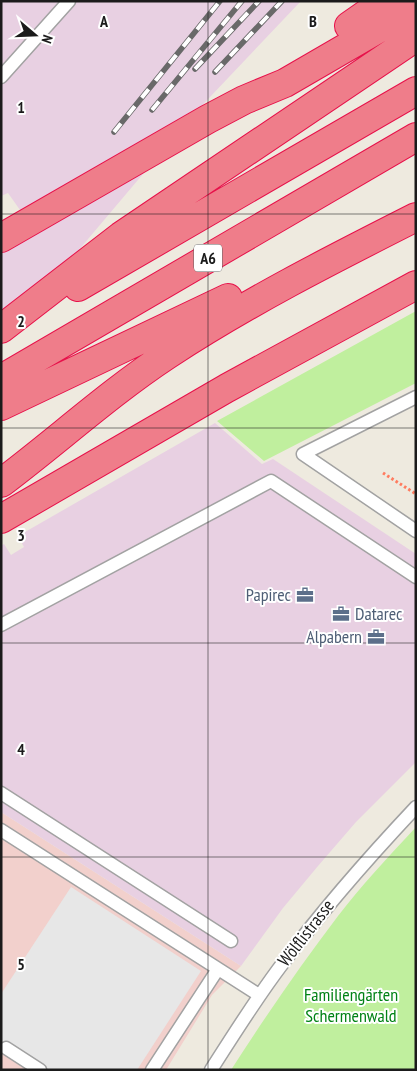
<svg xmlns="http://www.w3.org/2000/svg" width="417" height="1071" viewBox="0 0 417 1071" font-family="'PT Sans Narrow',sans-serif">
  <rect width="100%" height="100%" fill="#eeeadf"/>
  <path fill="#f2d0cc" d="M 1,812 L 241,966 L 212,995 L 166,1070 L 1,1070 Z"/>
  <path fill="#e8d0e2" d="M 1,1 L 301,1 L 192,116 L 1,342 L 1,244 L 25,217 L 8,193 L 1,196 Z
    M 215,423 L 262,464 L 273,459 L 416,554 L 416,762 L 356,822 L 318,866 L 283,908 L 241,966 L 1,812 L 1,546 L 4,544 L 11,555 L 24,547 L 18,536 Z"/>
  <path fill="#c0ef9e" d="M 416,311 L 416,383 L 264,461 L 217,421 Z
    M 416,827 L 416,1070 L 231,1070 C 265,1017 300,966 338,916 C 362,885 389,856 416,827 Z"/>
  <path fill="#e7e7e7" d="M 71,887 L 201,971 L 137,1070 L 29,1070 L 1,1052 L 1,994 Z"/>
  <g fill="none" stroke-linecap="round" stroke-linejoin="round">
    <g stroke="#a2a2a2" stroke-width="15">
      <path id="lane" d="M 1,77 L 69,1
        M 416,397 L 303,454 L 416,531
        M 1,625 L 271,481 L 416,577
        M 1,793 L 231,941
        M 1,830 L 259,995
        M 6,1048 L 40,1070
        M 152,1070 L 218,969
        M 211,1070 C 234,1034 257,997 283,963 C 324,908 369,857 416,807"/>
    </g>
    <g stroke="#e7114a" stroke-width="30">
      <path id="highway" d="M 349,26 L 385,1
        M 1,238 L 208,119 L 244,100 L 285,83 L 416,7
        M 78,287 L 416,91
        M 1,329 L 121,236 L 416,37
        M 1,379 L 416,137
        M 1,406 L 228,298
        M 1,483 C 57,441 108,394 167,355 C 246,303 331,260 416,217
        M 1,519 L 227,388 L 416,285"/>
    </g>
    <path stroke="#ff7c5f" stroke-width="3" stroke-dasharray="2.5 2.5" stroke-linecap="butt" d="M 383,473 L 416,494"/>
    <use href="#lane" stroke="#fff" stroke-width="12"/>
    <use href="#highway" stroke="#ef7d8a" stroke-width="28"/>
    <g stroke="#696969" stroke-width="5.5">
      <path id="rail" d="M 195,69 L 259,1
        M 215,72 L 282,1
        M 152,110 L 242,1
        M 114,132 L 220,1"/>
    </g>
    <use href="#rail" stroke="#fff" stroke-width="4" stroke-dasharray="11" stroke-linecap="butt"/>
  </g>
  <path fill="none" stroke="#1b1b1b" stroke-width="1" stroke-opacity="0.55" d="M 208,1 L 208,1070M 1,214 L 416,214M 1,428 L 416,428M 1,643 L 416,643M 1,857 L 416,857"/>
  <defs>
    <g id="office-bare" transform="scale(1.35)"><path d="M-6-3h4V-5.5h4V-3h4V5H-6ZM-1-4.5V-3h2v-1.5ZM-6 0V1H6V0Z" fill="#5c6f8a" stroke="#fff" stroke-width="2.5" paint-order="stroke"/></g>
  </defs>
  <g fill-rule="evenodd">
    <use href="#office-bare" x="305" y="595"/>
    <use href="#office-bare" x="341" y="614"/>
    <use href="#office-bare" x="376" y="637"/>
  </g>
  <g text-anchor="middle" stroke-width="4" stroke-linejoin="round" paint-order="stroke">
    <rect fill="#fff" stroke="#5f5f5f" stroke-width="1" x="194" y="244.5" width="28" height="27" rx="4"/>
    <g font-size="16" font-weight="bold" fill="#1b1b1b">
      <text x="208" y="264">A6</text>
    </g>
    <g font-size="18" fill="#4e5e75" stroke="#fff" text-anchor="end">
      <text x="291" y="601">Papirec</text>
      <text x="355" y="620" text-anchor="start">Datarec</text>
      <text x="362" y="643">Alpabern</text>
    </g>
    <g font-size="18" fill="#1b1b1b" stroke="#fff">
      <text transform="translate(306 933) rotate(-52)" y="6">Wölflistrasse</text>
    </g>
    <g font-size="18" fill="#008215" stroke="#fff">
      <text x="351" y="1001">Familiengärten<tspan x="351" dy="21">Schermenwald</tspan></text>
    </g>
  </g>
  <g font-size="16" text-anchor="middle" font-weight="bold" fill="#1b1b1b" stroke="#fff" stroke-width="4" stroke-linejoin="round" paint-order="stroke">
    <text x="104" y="27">A</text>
    <text x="313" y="27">B</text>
    <text x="21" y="113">1</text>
    <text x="21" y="327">2</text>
    <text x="21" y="541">3</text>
    <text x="21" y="755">4</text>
    <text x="21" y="970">5</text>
  </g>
  <rect width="417" height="1071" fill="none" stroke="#1b1b1b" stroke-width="5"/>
  <g transform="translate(35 35) rotate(109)" stroke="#ffffff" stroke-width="4" paint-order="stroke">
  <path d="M0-4L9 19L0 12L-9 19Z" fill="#1b1b1b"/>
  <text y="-8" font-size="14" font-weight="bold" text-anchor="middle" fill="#1b1b1b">N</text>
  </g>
</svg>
